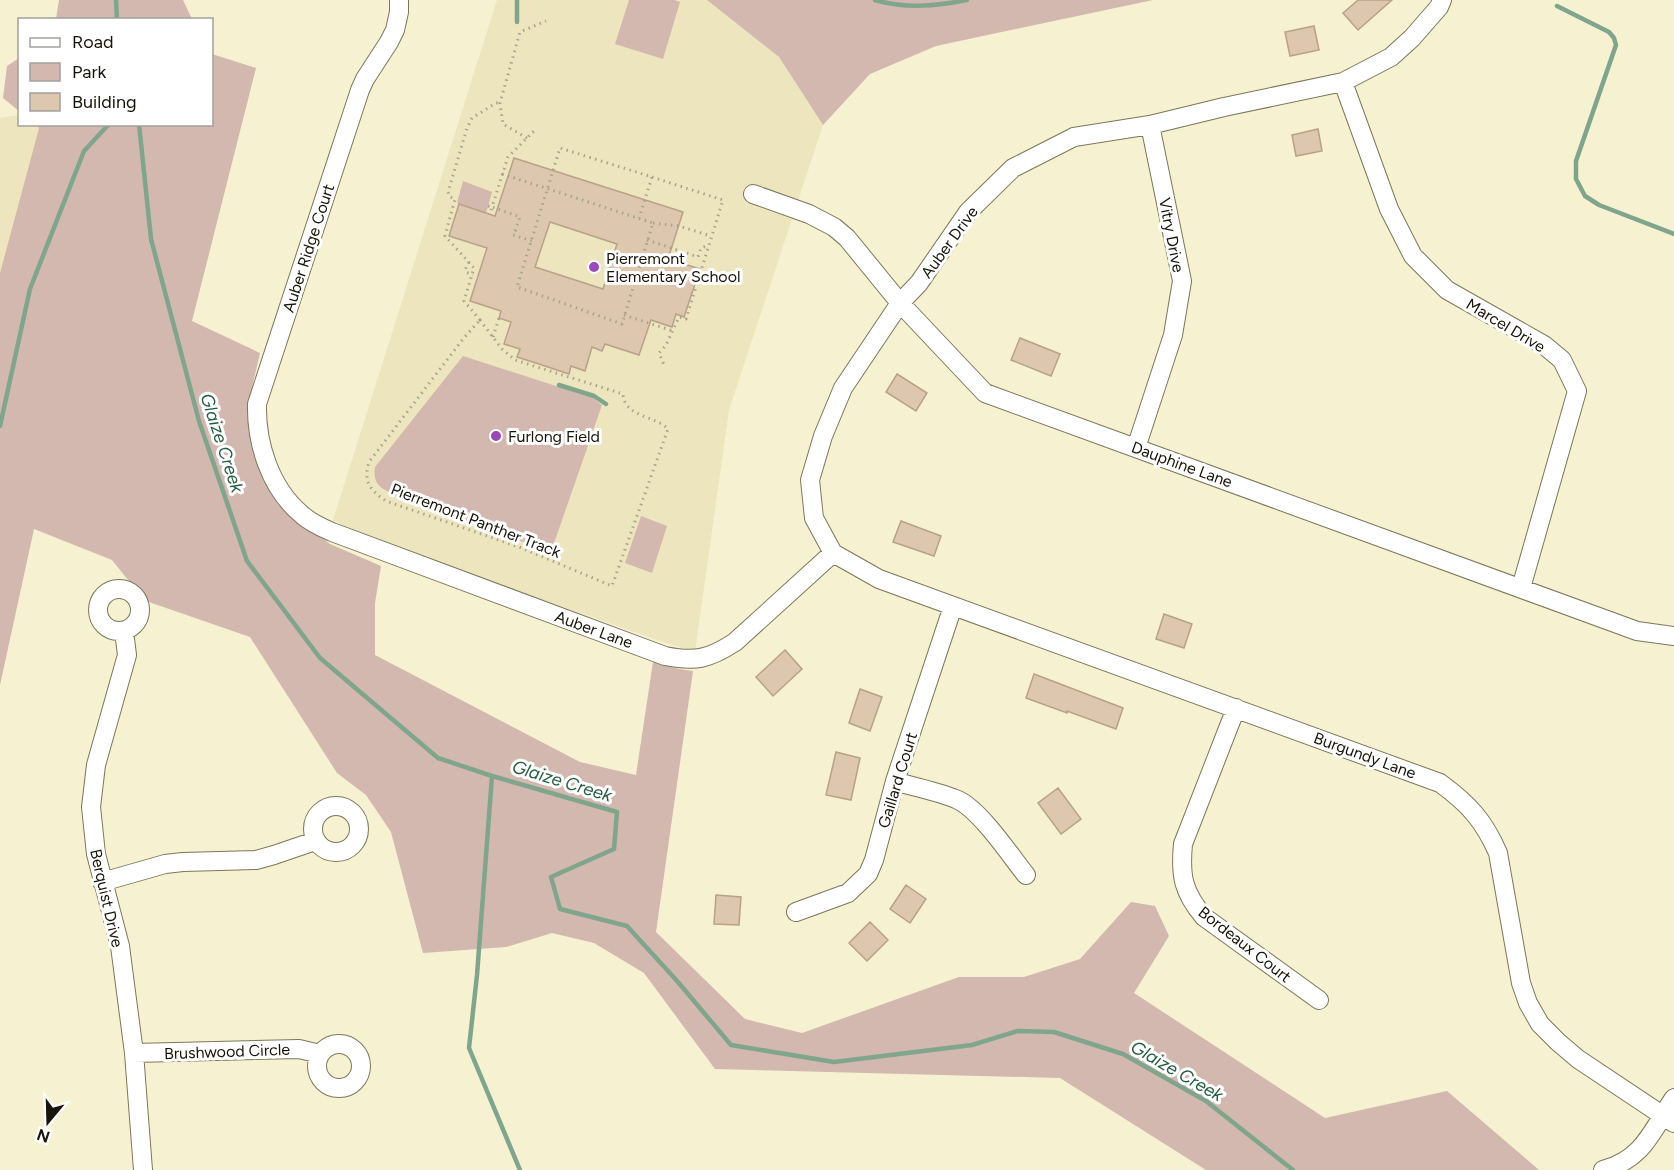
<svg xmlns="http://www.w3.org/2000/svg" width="1674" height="1170" viewBox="0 0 1674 1170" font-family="Figtree,sans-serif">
  <rect width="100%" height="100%" fill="#f6f1d1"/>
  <path fill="#ece5be" d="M 497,0 L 707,0 L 779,57 L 823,125 L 729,410 L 695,652 L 654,639 L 370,539 L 333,520 Z
    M 19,115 L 20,124 L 36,125 L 39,128 L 0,273 L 0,118 Z"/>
  <path fill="#d2b8ae" d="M 59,0 L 183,0 L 192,19 L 56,19 Z
    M 629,0 L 674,0 L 680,2 L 663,59 L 615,44 Z
    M 707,0 L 1153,0 L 936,46 L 870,74 L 823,125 L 779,57 Z
    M 212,54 L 256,68 L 192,321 L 260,353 L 253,383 L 249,406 L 300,520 L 330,544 L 381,566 L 375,603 L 375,655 L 580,762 L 636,775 L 653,662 L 679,669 L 693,671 L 656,932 L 745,1019 L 802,1033 L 959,977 L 1024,977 L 1080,959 L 1131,902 L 1155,906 L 1169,936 L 1134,993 L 1325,1118 L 1447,1091 L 1539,1170 L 1206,1170 L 1060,1078 L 715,1069 L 644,973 L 594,943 L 552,933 L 506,947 L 423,953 L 391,832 L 366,795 L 337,773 L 250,637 L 149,602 L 140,588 L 128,580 L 112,560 L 34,529 L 0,685 L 0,273 L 39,128 L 36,125 L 212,124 Z
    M 19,58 L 19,111 L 3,98 L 7,66 Z
    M 463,181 L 492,192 L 486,213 L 457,203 Z
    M 463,356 L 593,398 L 602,405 L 551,552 L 399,497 C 384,489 372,487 375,467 Z
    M 641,516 L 667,526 L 652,573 L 625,563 Z"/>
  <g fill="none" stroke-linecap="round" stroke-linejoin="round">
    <path stroke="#80a58d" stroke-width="4.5" d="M 116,0 L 117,20
      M 875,0 C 906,9 936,6 967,0
      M 1557,6 L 1609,32 L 1614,38 L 1616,45 L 1576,161 L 1576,179 L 1585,196 L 1599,205 L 1674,234
      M 517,22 L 517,0
      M 139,124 L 151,239 L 199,421 L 247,561 L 320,658 L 438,758 L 492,776 L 617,812 L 614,849 L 551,877 L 560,909 L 627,926 L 678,982 L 731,1045 L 834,1062 L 972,1045 L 1018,1031 L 1054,1032 L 1123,1054 L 1206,1101 L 1293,1170
      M 559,385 L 594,396 L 606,404
      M 0,426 L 30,289 L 84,151 L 109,124
      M 492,776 L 477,975 L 469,1048 L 520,1170"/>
  </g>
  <path fill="#ddc7ae" stroke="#b7a289" stroke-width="1.5" fill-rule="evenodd" d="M 1358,0 L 1392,0 L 1358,30 L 1343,13 Z
    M 1314,26 L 1319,50 L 1290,56 L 1285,32 Z
    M 1318,129 L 1322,151 L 1296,156 L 1292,135 Z
    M 514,158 L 683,212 L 668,259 L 700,269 L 684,317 L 676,314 L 672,327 L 651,320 L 639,355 L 605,344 L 602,351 L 592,347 L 585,371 L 571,366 L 569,374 L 539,364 L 517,357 L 520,349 L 504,344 L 511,322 L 499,318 L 501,311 L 470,301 L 487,248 L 449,236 L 459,204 L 495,216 ZM 550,222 L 617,244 L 603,289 L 535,267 Z
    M 1020,338 L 1060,354 L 1051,376 L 1011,360 Z
    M 897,374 L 927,393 L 916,411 L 886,392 Z
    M 901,521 L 941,536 L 934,556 L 893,542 Z
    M 1164,614 L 1192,624 L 1184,648 L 1156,639 Z
    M 785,650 L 802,669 L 773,696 L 756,677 Z
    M 1034,674 L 1123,708 L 1116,729 L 1067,711 L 1067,713 L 1026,698 Z
    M 860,689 L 882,697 L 870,731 L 849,723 Z
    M 836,752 L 860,758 L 851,800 L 826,795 Z
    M 1058,788 L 1081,819 L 1061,834 L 1038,803 Z
    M 906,885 L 926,899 L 910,923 L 890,909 Z
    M 716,895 L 741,897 L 739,925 L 714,924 Z
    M 870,922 L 888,940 L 867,961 L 849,943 Z"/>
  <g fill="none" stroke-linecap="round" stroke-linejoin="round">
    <g stroke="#7c775a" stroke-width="20">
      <path id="minor" d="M 399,0 L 399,12 L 395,30 L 389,42 L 365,79 L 360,90 L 257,404 C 256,443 270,487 300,513 C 309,522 320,527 332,532 L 665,656 C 696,662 709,659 735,642 L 833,553 L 879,579 L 1440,783 C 1469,804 1484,821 1498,853 L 1521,983 L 1528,1003 L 1540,1024 L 1558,1042 L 1578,1059 L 1674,1123
        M 1343,82 L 1389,209 L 1413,256 L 1447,290 L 1544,345 L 1562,360 L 1577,391 L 1521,588
        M 753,194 L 809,214 L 834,227 L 847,238 L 900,303 L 985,393 L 1637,631 L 1674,636
        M 1136,448 L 1173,335 L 1182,281 L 1150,125
        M 833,553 L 814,518 L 810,480 L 823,436 L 843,388 L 900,303 L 919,283 L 968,212 L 1013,168 L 1074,137 L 1150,125 L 1224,107 L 1343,82 L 1391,57 L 1412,38 L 1439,7 L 1442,0
        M98 610a21 21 0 1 1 42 0a21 21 0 1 1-42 0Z
        M 124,631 L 127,655 L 96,765 L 91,807 L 96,854 L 120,946 L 134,1053 L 143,1170
        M 1236,708 L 1183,844 C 1180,876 1183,892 1204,917 L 1319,1000
        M 895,781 C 913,787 941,792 958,800 C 980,810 1010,855 1026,875
        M313 829a23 23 0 1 1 46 0a23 23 0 1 1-46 0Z
        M 102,882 L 165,864 L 183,862 L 256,860 L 274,855 L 315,841
        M 796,912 L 848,893 L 868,874 L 874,860 L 895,781 L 953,606
        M317 1066a22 22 0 1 1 44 0a22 22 0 1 1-44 0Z
        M 134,1053 L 299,1049 L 320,1054
        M 1603,1170 C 1644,1159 1652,1130 1674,1098"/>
    </g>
    <path stroke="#a8a48c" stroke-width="3" stroke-dasharray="1.5 4.5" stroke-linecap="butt" d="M 527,138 L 503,124 L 500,103 L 520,32 L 546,21
      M 502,174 L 653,223 L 622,324 L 517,287 L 560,148 L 652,177 L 639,218
      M 652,177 L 723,200 L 686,319 L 679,317 L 666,345 L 659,353 L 664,365
      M 488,206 L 492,207 L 490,214
      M 653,223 L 679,226 L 711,236
      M 516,230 L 513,235 L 532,241
      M 515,231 L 520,217 L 492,207 L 508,157 L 534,131
      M 647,240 L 698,257 L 701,248 L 709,245
      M 469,262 L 466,268 L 466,272 L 473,275
      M 624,315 L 673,331
      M 480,320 L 502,349 L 515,360 L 623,394 C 624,417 656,416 668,429 L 612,586 L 519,547 L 386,501 C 370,490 363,482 369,462 L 463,339 Z
      M 480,320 L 464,301 L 474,268 L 445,236 L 455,199 L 450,197 L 448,192 L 467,128 L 472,118 L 496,103 L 500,103
      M 493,337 L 499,318"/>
    <use href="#minor" stroke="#fff" stroke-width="18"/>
  </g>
  <g fill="#994bbc" stroke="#fff" stroke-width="2">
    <circle cx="594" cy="267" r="6"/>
    <circle cx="496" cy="436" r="6"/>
  </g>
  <g text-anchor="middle" stroke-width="6" stroke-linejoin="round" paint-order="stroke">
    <g font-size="16" fill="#17150a" stroke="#fff">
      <text transform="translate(1172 235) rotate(79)" y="6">Vitry Drive</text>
      <text transform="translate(949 242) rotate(-54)" y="6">Auber Drive</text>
      <text transform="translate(308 248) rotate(-72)" y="6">Auber Ridge Court</text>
      <text transform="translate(1506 325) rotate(31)" y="6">Marcel Drive</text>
      <text transform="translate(1182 464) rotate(20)" y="6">Dauphine Lane</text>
      <text transform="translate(476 520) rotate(21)" y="6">Pierremont Panther Track</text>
      <text transform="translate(594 629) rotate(20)" y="6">Auber Lane</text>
      <text transform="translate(1365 755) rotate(20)" y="6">Burgundy Lane</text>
      <text transform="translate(897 780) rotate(-73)" y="6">Gaillard Court</text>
      <text transform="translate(107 898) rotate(77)" y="6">Berquist Drive</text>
      <text transform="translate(1245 944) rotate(38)" y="6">Bordeaux Court</text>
      <text transform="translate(227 1051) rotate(-2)" y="6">Brushwood Circle</text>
    </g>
    <g font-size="16" fill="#17150a" stroke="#fff" text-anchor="start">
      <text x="606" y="264">Pierremont<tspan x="606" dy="18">Elementary School</tspan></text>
      <text x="508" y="442">Furlong Field</text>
    </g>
    <g font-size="18" font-style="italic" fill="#215f3e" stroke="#fff">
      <text transform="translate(222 443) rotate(72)" y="6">Glaize Creek</text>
      <text transform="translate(562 781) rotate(17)" y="6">Glaize Creek</text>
      <text transform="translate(1177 1071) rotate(30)" y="6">Glaize Creek</text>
    </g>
  </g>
  <rect x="18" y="18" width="195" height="108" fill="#ffffff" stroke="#a2a19d" stroke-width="1.5"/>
  <rect x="30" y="38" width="30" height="9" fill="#ffffff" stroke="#a2a19d" stroke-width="1.5"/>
  <text x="72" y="48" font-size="18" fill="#17150a">Road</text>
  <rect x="30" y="63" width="30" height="18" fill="#d2b8ae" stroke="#a2a19d" stroke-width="1.5"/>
  <text x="72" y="78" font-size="18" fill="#17150a">Park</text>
  <rect x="30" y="93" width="30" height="18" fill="#ddc7ae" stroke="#a2a19d" stroke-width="1.5"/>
  <text x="72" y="108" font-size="18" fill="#17150a">Building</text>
  <g transform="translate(48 1122) rotate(199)" stroke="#ffffff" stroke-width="4.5" paint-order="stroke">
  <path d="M0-4.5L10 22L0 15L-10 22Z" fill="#17150a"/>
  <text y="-9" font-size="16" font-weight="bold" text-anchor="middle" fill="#17150a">N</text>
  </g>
</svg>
